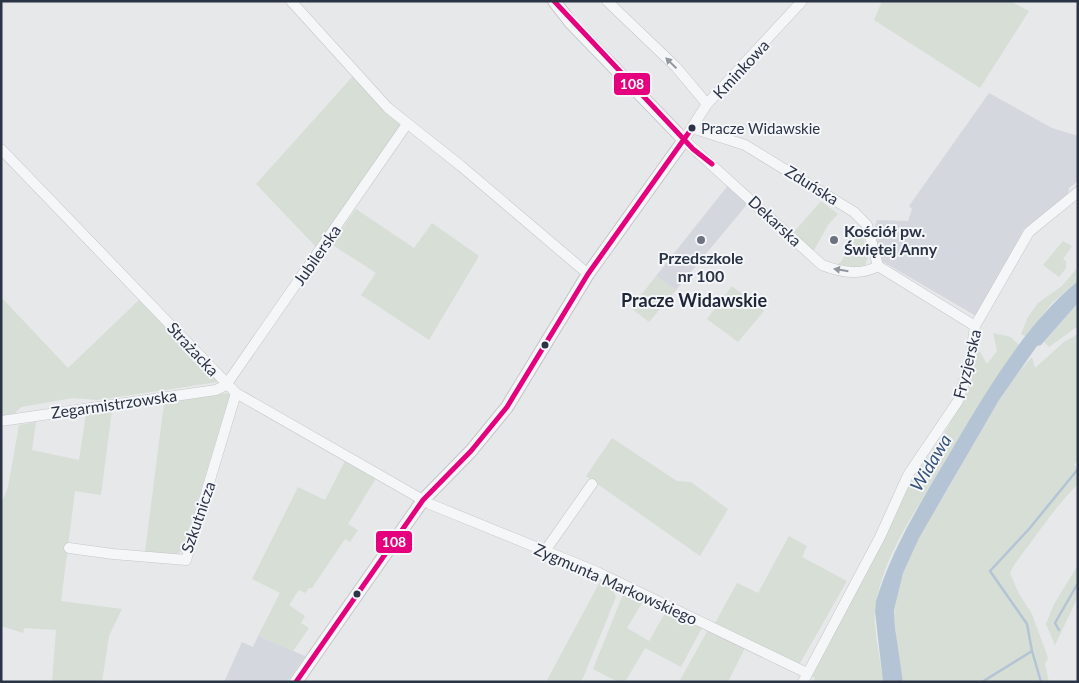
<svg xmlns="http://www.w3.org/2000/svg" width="1079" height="683" viewBox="0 0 1079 683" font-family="Lato,sans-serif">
  <rect width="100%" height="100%" fill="#e6e8ea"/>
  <path fill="#d4d7dd" d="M 989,93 L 1052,128 L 1078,136 L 1078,181 L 1069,188 L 1068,194 L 1024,229 L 976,316 L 880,260 L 874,229 L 877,220 L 908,221 L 912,209 L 909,206 Z
    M 729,184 L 749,202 L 676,290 L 656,276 Z
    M 259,634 L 261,637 L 305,656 L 287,682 L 224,682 L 242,642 L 253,647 Z"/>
  <path fill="#d6ded6" d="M 882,1 L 1010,1 L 1029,11 L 980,88 L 874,20 Z
    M 353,76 L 401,126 L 317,248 L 256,184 Z
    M 821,201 L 838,214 L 828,225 L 813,252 L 794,232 Z
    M 356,209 L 414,248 L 432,223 L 479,256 L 429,340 L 361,295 L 376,273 L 331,244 Z
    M 855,226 L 861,233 L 869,255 L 863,270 L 836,267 L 837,264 L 841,262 L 849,248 L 847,241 Z
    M 1063,241 L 1072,246 L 1063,259 L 1066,261 L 1066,268 L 1059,277 L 1043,265 Z
    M 1078,267 L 1078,281 L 1052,303 L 1026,337 L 1021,334 L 1028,317 L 1038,303 L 1062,286 Z
    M 656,276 L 676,290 L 649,322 L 631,308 Z
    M 732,286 L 764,311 L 738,342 L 707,319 Z
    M 1,297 L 68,368 L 139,300 L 218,382 L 98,400 L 73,398 L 21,407 L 14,414 L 1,416 Z
    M 1078,303 L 1078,326 L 1049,347 L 1044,342 Z
    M 993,333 L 1011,337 L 1020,346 C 989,388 963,431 937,475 C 912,516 881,561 875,610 C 873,628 881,662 883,682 L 813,682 L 815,678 L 811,676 L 899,501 L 948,427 L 967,393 L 977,347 L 987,364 L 997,351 Z
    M 1078,334 L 1078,460 L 1074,465 L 1078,468 L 1078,484 C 1060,502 1048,519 1034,538 C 1025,551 1016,560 1010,573 L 1018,592 L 1032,614 L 1048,658 L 1045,664 L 1049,682 L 903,682 C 898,651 891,622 897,591 C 905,552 932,516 952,482 C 976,439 998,393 1032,357 L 1035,368 L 1064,342 Z
    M 228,393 L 230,395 L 182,551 L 173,556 L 145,552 L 164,403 Z
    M 112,410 L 101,495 L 75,491 L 61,601 L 122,609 L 109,636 L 102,682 L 52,682 L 56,630 L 24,628 L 23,633 L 1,626 L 1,504 L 8,487 L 19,425 L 36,422 L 32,450 L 79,460 L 86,414 Z
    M 612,438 L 677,481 L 691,482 L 728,509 L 700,556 L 586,476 Z
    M 345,461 L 376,478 L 348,524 L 358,530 L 350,542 L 345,539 L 312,588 L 309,588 L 305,593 L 299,590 L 289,605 L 305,616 L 301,623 L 309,628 L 293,651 L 261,637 L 259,634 L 280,593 L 252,579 L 298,487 L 325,500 Z
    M 789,536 L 807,546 L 802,557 L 847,581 L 799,665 L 715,623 L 737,583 L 758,593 Z
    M 1078,565 L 1078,597 L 1055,645 L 1046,624 L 1054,604 Z
    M 602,578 L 608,580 L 616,597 L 583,678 L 580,682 L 546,682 Z
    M 624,592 L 630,592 L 645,598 L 627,628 L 649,641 L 668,608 L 703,626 L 681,667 L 645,648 L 625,682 L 618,682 L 593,669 Z
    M 709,628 L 746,646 L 728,682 L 679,682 Z"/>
  <path fill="#b4c4d5" d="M 1078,281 L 1078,303 L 1041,345 L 1037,346 L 999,400 L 919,538 L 903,573 L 894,610 L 895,628 L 903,682 L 883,682 L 875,611 L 876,601 C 892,549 919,505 947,458 C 982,398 1024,325 1078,281 Z"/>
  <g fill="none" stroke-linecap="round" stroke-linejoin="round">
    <path stroke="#b4c4d5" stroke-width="2.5" d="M 1059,630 L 1055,623 L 1078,583
      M 982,682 L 1032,651
      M 1041,682 L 1032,651 L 1027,624 L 990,571 L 1029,529 L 1078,469"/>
    <g stroke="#c4c6c8" stroke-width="11">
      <path id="minor" d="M 291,1 L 388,108 L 461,166 L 588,274
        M 607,1 L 676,67 L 707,104
        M 802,1 L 707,104 L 684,140 L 822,265 C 840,272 861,276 878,266
        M 692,128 L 745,145 L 854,212 L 867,225 L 878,266 L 975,326
        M 1,149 L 236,393 L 430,504 L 597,572 L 807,673
        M 1,421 L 216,390 L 226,385 L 407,124
        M 69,548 L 113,554 L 186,560 L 236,393
        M 545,551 L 592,484
        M 803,682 L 880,537 L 908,475 L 958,401 L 970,362 L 975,326 L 1029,232 L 1078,192"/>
    </g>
    <g stroke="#c4c6c8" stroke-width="14">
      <path id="tertiary" d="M 296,682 L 423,500 L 471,451 L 507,407 L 588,274 L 684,140 L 571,23 L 554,1"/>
    </g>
    <use href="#minor" stroke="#f5f6f7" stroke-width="10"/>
    <use href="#tertiary" stroke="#f5f6f7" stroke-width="12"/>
    <g stroke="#f4f6f9" stroke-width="9">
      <path id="bus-1" d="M 554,1 L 693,149 L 712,164
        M 296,682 L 423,500 L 471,451 L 507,407 L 588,274 L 692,128"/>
    </g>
    <use href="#bus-1" stroke="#e5007d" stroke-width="5"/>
  </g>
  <defs><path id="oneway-solid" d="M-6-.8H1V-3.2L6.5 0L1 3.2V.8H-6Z" transform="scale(1.25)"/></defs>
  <g fill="#90959e">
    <use href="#oneway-solid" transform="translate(671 63) rotate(-136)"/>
    <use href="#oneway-solid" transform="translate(841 270) rotate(-171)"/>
  </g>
  <g fill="#2b3445" stroke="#f4f6f9" stroke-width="2">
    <circle cx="692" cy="128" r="4.5"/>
    <circle cx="545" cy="345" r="4.5"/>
    <circle cx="357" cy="594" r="4.5"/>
  </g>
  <g fill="#6c737f" stroke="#f4f6f9" stroke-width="2">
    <circle cx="701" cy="240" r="5"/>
    <circle cx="834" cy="240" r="5"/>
  </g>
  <g text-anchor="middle" stroke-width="4" stroke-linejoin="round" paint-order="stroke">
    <g font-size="15" fill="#2b3445" stroke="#f4f6f9" text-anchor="start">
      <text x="701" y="134">Pracze Widawskie</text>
    </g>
    <g font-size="16" fill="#2b3445" stroke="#f4f6f9">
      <text transform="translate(741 69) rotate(-47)" y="6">Kminkowa</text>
      <text transform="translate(812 185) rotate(32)" y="6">Zduńska</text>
      <text transform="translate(775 221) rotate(43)" y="6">Dekarska</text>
      <text transform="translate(317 255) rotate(-55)" y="6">Jubilerska</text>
      <text transform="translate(193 349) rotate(47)" y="6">Strażacka</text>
      <text transform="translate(967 364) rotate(-76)" y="6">Fryzjerska</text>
      <text transform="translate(114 404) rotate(-8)" y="6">Zegarmistrzowska</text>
      <text transform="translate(198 517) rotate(-71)" y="6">Szkutnicza</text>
      <text transform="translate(616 584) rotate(24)" y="6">Zygmunta Markowskiego</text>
    </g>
    <g font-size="16" font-weight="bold" fill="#2b3445" stroke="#f4f6f9" text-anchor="start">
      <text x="844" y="237">Kościół pw.<tspan x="844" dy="18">Świętej Anny</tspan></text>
      <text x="701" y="264" text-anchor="middle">Przedszkole<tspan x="701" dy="18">nr 100</tspan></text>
    </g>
    <g font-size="18" font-weight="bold" fill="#1d2536" stroke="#f4f6f9">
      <text x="694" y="307">Pracze Widawskie</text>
    </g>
    <g font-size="18" font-style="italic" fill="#34527a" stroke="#f4f6f9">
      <text transform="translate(931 463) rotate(-59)" y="6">Widawa</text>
    </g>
  </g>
  <g stroke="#f4f6f9" stroke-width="2">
    <rect x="613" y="72" width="38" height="24" rx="5" fill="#e5007d"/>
    <rect x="375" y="530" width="38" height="24" rx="5" fill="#e5007d"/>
  </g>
  <g font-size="14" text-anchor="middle" font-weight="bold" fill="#fff">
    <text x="632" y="89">108</text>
    <text x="394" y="547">108</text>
  </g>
  <rect width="1079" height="683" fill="none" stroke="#2b3445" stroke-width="5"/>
</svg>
